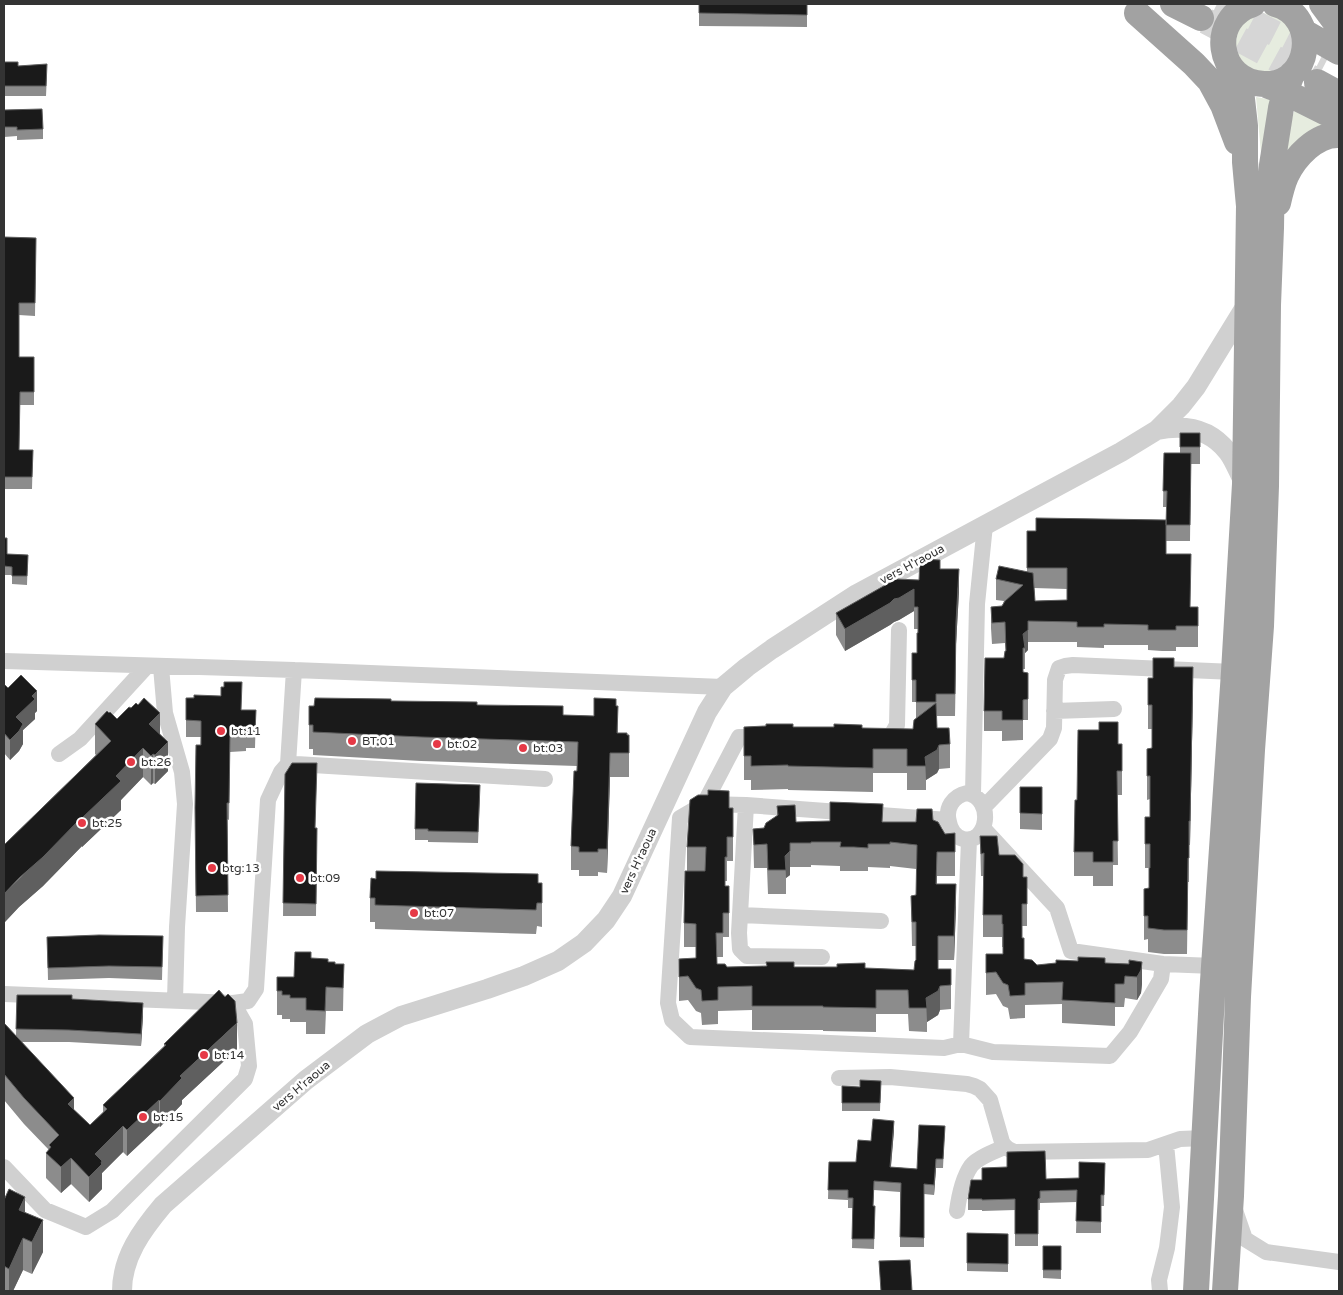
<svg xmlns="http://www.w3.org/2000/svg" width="1343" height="1295" viewBox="0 0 1343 1295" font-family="'Varela Round',sans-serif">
  <rect width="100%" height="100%" fill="#fff"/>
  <path fill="#e6ecdf" d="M 1261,13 L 1272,14 L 1281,17 L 1293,32 L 1294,52 L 1282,68 L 1264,73 L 1245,66 L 1235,49 L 1238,30 L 1244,21 Z
    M 1256,97 L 1274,100 L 1262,165 Z
    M 1295,109 L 1327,122 L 1284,152 L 1291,121 Z"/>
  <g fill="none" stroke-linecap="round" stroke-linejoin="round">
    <path stroke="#d6d6d6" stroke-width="26" stroke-dasharray="26 13" stroke-linecap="butt" d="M 1217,4 L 1327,60
      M 1206,21 L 1315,80"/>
    <path stroke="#d0d0d0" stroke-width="16" d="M 4,661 L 294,670 L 723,687
      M 161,667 L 165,713 L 182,772 L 185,804 L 177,927 L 175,1000
      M 1054,711 L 1114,709
      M 880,738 L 889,739 L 897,725 L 899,630
      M 59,754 L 80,739 L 147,666
      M 296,764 L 545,779
      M 967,793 C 995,799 988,845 963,839 C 955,837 950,829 949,822 C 945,808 953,796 967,793 Z
      M 973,794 L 977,604 L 985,525
      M 704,804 L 739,737 L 766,737
      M 746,805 L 739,933 L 740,949 L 747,956 L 822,957
      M 984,807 L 1050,739 L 1054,728 L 1055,680 L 1059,668 L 1065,666 L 1073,665 L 1234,672
      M 948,820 L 746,805 L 704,804 L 680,818 L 668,1003 L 672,1020 L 690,1037 L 944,1048 L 961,1044 L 969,840
      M 983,828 L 1057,908 L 1071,951 L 1163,964 L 1214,966
      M 740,915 L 881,921
      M 4,994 L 233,1003 L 248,1001 L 256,989 L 268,800 L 281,772 L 288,764 L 294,670
      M 961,1044 L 993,1052 L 1110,1056 L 1130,1032 L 1161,979 L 1163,964
      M 839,1078 L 890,1077 L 967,1084 L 974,1086 L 980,1089 L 990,1100 L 1002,1142 C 1005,1148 1009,1150 1015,1152 L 1148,1150 L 1180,1139 L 1204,1138
      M 4,1167 L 45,1210 L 86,1227 L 112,1211 L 245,1079 L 249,1066 L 245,1024 L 233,1003
      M 1235,1210 L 1245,1239 L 1266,1252 L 1339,1262
      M 957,1211 C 959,1196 962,1179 971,1166 C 977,1158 995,1151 1005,1147
      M 1160,1291 L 1159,1280 L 1167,1248 L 1172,1207 L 1166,1144"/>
    <path stroke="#d0d0d0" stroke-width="20" d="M 1245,484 C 1239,474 1235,461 1228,452 C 1210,429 1185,424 1157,430 L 1181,406 L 1196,387 L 1247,304
      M 122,1291 C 122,1257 142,1230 163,1205 L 306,1080 L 367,1034 L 401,1016 L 487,989 L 524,976 L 558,961 L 584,943 L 606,920 L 622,896 L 707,712 L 723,687 L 747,667 L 772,649 L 857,594 L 1121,452 L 1157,430"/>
    <path stroke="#a2a2a2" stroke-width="26" d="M 1173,4 L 1201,18
      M 1253,4 C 1208,18 1216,82 1264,84 C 1311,87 1321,16 1275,4
      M 1322,4 L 1339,27
      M 1137,13 L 1194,64 L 1210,81 L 1223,105 L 1237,142
      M 1304,32 L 1339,52
      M 1317,82 L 1339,94
      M 1269,86 L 1285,92 L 1339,119
      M 1278,203 C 1280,194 1282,185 1286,176 C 1295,157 1316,134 1339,135
      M 1196,1291 L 1212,996 L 1234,672 L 1245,484 L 1249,206 L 1245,162 L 1245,126 L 1242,99 L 1238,85 L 1230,67
      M 1225,1291 L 1231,1196 L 1238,997 L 1252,750 L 1261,626 L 1266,486 L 1268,305 L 1271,228 L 1272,165 L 1281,108 L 1285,92 L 1292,74"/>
  </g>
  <path fill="#8c8c8c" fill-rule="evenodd" d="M 699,4 L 807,4 L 807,27 L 699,26 Z
    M 4,62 L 47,74 L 46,96 L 4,96 Z
    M 4,110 L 43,129 L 43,139 L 17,140 L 17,136 L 4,137 Z
    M 4,237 L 36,238 L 35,316 L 19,315 L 19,357 L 34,357 L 34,405 L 20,405 L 19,450 L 33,450 L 32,489 L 4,489 Z
    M 1180,433 L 1200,433 L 1200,464 L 1191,464 L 1190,541 L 1166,541 L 1166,554 L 1190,607 L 1198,607 L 1198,647 L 1176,647 L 1176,651 L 1162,651 L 1148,650 L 1148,645 L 1104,645 L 1104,648 L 1077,647 L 1077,642 L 1028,642 L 1028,650 L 1025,653 L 1025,669 L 1023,669 L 1023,672 L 1028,673 L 1028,720 L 1023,720 L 1023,740 L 1002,741 L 1002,731 L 984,731 L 984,711 L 1004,658 L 1006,651 L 1005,643 L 992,644 L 991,628 L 991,607 L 1002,606 L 1004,601 L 996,600 L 996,579 L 1027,572 L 1027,531 L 1036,531 L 1166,520 L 1167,507 L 1163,507 L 1164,453 L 1180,453 ZM 1034,588 L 1067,589 L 1067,600 L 1035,601 Z
    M 4,538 L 7,554 L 28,555 L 27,585 L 12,584 L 12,575 L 4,575 Z
    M 940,569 L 959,592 L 956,644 L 955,716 L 936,716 L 937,728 L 950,744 L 950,768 L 939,769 L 937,773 L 926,780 L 926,790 L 907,790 L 907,773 L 873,773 L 873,792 L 788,790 L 788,789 L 751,790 L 751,780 L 744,780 L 744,727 L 913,729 L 916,719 L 916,702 L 912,702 L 912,653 L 917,653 L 918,629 L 914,629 L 914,611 L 899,620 L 894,622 L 890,625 L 845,651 L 836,635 L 836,613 L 919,580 Z
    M 1174,667 L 1193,691 L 1190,845 L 1189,845 L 1189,882 L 1188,882 L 1187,954 L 1164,954 L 1148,952 L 1148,939 L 1144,940 L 1144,889 L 1149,888 L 1150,868 L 1145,868 L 1145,817 L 1150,817 L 1150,799 L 1147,800 L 1147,749 L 1152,748 L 1152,729 L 1148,729 L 1148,678 L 1153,678 Z
    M 4,684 L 8,688 L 37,711 L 35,713 L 35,719 L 23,730 L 23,744 L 19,751 L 10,760 L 4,753 Z
    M 221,696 L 241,710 L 256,710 L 255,748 L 246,748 L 246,751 L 230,752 L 229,820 L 227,819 L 228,912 L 196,912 L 195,824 L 201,737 L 186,737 L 186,698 Z
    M 391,701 L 477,705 L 563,715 L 594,716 L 616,706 L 618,733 L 629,735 L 629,777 L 610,777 L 607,873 L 598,872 L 598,876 L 579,876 L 579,870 L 571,870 L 571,846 L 577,766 L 421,761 L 313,755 L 313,749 L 309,749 L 309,725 L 314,706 Z
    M 117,719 L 160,734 L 168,771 L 155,784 L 153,783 L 151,785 L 143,777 L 121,800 L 121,810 L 82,847 L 82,846 L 43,886 L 19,907 L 4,923 L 4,845 L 96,755 L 95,754 L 95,724 Z
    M 1118,744 L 1122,744 L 1122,795 L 1117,795 L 1118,865 L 1113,865 L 1113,886 L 1093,886 L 1093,876 L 1074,876 L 1074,852 Z
    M 285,774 L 315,828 L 317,828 L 316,916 L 283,916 Z
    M 1042,787 L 1042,830 L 1020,829 L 1020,813 Z
    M 708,795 L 729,808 L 733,808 L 733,861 L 727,861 L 727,881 L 725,881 L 725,886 L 729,886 L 729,937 L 723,937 L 723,957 L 717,957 L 717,964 L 727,967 L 794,967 L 914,970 L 916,961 L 916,946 L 912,946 L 911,896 L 916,895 L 916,869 L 890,866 L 890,868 L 868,867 L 868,871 L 840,871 L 840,866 L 811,865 L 811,867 L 790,867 L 790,875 L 786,878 L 786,894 L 768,894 L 767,868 L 754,868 L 753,829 L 764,828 L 777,816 L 777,806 L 796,822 L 916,822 L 933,820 L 945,834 L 955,833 L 955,876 L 937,876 L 937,884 L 956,907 L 954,960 L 938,960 L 938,969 L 951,985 L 951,1009 L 940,1010 L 938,1015 L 927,1022 L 927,1032 L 909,1031 L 908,1014 L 876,1014 L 876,1032 L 823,1031 L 823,1030 L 752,1030 L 752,1010 L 718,1011 L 718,1024 L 702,1025 L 701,1013 L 696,1011 L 688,1000 L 679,1001 L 679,959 L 696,958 L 696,947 L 684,947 L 684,923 L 705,871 L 687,871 L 687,847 Z
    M 480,796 L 478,843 L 428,842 L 428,840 L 415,840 L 415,829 Z
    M 980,836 L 1023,877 L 1027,883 L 1027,926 L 1022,926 L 1022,938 L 1024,959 L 1037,965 L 1105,963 L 1129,964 L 1142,984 L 1141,993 L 1137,1000 L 1125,998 L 1124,1007 L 1115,1007 L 1115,1026 L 1062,1023 L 1062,1004 L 1025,1005 L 1025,1018 L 1010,1019 L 1008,1008 L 1003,1006 L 996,994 L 986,995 L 986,954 L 1003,954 L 1003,947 L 1002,947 L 1002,937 L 983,937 L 983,876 L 981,876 Z
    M 542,883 L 542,927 L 537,926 L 536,934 L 375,929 L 375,922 L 370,922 L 370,898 Z
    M 163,936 L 162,980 L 109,978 L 48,980 L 47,937 Z
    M 311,958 L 335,964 L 344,964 L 343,1011 L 326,1011 L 325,1034 L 306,1034 L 306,1022 L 290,1022 L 290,1019 L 282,1019 L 282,1015 L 277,1015 L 277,977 L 294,977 Z
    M 17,995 L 72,999 L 143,1016 L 141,1046 L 69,1042 L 21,1042 L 74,1110 L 90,1125 L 103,1112 L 103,1105 L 164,1046 L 164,1044 L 237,1049 L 182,1100 L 182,1104 L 160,1127 L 159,1126 L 127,1156 L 123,1152 L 102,1173 L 102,1189 L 89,1202 L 71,1184 L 61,1193 L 46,1178 L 46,1153 L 49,1150 L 24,1124 L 4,1100 L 4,1023 L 16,1036 Z
    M 881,1081 L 880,1111 L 842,1111 L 842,1086 L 860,1087 Z
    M 945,1126 L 943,1168 L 936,1168 L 934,1195 L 924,1194 L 924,1247 L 900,1247 L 900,1192 L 874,1190 L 873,1206 L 875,1206 L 874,1249 L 852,1248 L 853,1208 L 848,1208 L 848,1200 L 828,1199 L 829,1162 L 856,1162 L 871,1141 L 894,1130 L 891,1167 L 917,1169 Z
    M 1105,1163 L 1104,1206 L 1101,1206 L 1101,1233 L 1076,1233 L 1077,1202 L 1040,1203 L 1040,1210 L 1038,1210 L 1038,1246 L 1015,1246 L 1015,1210 L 982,1211 L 982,1210 L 968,1210 L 968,1199 L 1046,1179 L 1079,1178 Z
    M 4,1200 L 25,1212 L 43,1252 L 32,1274 L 23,1270 L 13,1291 L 4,1291 Z
    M 967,1233 L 1008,1234 L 1008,1272 L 967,1271 Z
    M 1043,1246 L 1061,1246 L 1061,1279 L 1043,1278 Z"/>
  <path fill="#5f5f5f" d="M 959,569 L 959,592 L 956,644 L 955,716 L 956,622 Z
    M 914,589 L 914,611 L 899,620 L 894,622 L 890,625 L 845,651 L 845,629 L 894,599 Z
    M 1028,621 L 1028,650 L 1025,653 L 1025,648 L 1023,648 L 1023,634 Z
    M 1193,667 L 1193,691 L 1190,845 L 1190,821 Z
    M 37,691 L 37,711 L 35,713 L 35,719 L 23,730 L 23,744 L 19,751 L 10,760 L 10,740 L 16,717 L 32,696 Z
    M 160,713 L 160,743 L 149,724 Z
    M 168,742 L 168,771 L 155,784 L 155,755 Z
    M 939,745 L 939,769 L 937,773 L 926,780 L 925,757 Z
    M 143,748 L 143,777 L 121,800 L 121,810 L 82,847 L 82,818 L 116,776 Z
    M 610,753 L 610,777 L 607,873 L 607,849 Z
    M 153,754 L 153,783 L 151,785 L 151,756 Z
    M 82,817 L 82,846 L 43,886 L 19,907 L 4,923 L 4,894 Z
    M 790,843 L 790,875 L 786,878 L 785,856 Z
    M 956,884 L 956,907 L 954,960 L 954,936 Z
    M 1142,962 L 1142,984 L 1141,993 L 1137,1000 L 1137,977 Z
    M 940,986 L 940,1010 L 938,1015 L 927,1022 L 926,998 Z
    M 143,1003 L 143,1016 L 141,1046 L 141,1034 Z
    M 237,1023 L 237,1049 L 182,1100 L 182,1104 L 160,1127 L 160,1101 L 180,1076 Z
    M 74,1098 L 74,1124 L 68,1104 Z
    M 159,1100 L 159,1126 L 127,1156 L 127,1130 Z
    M 894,1121 L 894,1130 L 890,1176 L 890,1167 Z
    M 123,1126 L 123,1152 L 102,1173 L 102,1189 L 89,1202 L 89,1177 L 95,1154 Z
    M 71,1158 L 71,1184 L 61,1193 L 61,1167 Z
    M 936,1159 L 936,1168 L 934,1195 L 934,1185 Z
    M 25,1197 L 25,1229 L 19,1210 Z
    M 43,1220 L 43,1252 L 32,1274 L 32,1242 Z
    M 23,1238 L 23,1270 L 13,1291 L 9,1291 L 9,1269 Z"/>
  <path fill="#1a1a1a" stroke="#5f5f5f" d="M 699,4 L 807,4 L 807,15 L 699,13 Z
    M 4,62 L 18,62 L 18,66 L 47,64 L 46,86 L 4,86 Z
    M 42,109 L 43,129 L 17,130 L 17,127 L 4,127 L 4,110 Z
    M 4,237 L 36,238 L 35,303 L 19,303 L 19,357 L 34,357 L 34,392 L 20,392 L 19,450 L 33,450 L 32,477 L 4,477 Z
    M 1180,433 L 1200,433 L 1200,447 L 1180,447 Z
    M 1164,453 L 1191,453 L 1190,525 L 1166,525 L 1167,491 L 1163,491 Z
    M 1036,518 L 1166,520 L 1166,554 L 1191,554 L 1190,607 L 1198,607 L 1198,626 L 1176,626 L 1176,630 L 1148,630 L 1148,625 L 1104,624 L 1104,627 L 1077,627 L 1077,622 L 1028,621 L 1028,630 L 1023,634 L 1025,648 L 1023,648 L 1023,672 L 1028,673 L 1028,699 L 1023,700 L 1023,720 L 1002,720 L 1002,711 L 984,711 L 985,658 L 1004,658 L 1005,651 L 1006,651 L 1005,622 L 992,623 L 991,607 L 1002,606 L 1005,601 L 1023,585 L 996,579 L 999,566 L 1033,573 L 1035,601 L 1067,600 L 1067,568 L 1027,568 L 1027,531 L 1036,531 Z
    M 4,538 L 7,538 L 7,554 L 28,555 L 27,576 L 12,576 L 12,567 L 4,566 Z
    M 920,559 L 940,560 L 940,569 L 959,569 L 956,622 L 955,694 L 936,694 L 936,702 L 916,702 L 916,680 L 912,680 L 912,653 L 917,653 L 917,633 L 918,633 L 918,607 L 914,607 L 914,589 L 899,598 L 894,599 L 890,603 L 845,629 L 836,613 L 896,579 L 919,580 Z
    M 1153,658 L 1174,658 L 1174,667 L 1193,667 L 1190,821 L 1189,821 L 1189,858 L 1188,858 L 1187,930 L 1164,930 L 1148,928 L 1148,916 L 1144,916 L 1144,889 L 1149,888 L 1149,868 L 1150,868 L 1150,844 L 1145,844 L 1145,817 L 1150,817 L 1150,776 L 1147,776 L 1147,749 L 1152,748 L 1152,705 L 1148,705 L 1148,678 L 1153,678 Z
    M 21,675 L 37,691 L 32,696 L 35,699 L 16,717 L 23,724 L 19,731 L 10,740 L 4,733 L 4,684 L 8,688 Z
    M 224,682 L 242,682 L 241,710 L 256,710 L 255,732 L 246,732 L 246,734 L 230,736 L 229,803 L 227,803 L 228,895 L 196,896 L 195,808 L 196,745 L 201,745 L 201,721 L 186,720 L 186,698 L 194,698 L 194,695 L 221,696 L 221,687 L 224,687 Z
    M 144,698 L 160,713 L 149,724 L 168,742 L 155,755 L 153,754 L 151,756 L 143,748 L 116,776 L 121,781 L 82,818 L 82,817 L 43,857 L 19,878 L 4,894 L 4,845 L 111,741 L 95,724 L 107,711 L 109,713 L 110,712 L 117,719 L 129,707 L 131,708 L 136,703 L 138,705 Z
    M 315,698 L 391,699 L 391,701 L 477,702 L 477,705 L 563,706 L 563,715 L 594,716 L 594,698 L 616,699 L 616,706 L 618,706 L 617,733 L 627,733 L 627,735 L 629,735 L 629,753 L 610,753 L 607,849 L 598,849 L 598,852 L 579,852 L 579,847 L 571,846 L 574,771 L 577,771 L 578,742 L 421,737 L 313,732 L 313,725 L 309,725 L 309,706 L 314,706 Z
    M 936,703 L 937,728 L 949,728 L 950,744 L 939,745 L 937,750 L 925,757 L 926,766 L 907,766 L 907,749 L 873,749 L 873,768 L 788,766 L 788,765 L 751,766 L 751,756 L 744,756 L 744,727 L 766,726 L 766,724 L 793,724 L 793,727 L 834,727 L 834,724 L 862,725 L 862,728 L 913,729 L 914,720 Z
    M 1099,722 L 1118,722 L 1118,744 L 1122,744 L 1122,771 L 1117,771 L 1118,841 L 1113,841 L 1113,862 L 1093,862 L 1093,852 L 1074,852 L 1075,800 L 1077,800 L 1078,730 L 1099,730 Z
    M 292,763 L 317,763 L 315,828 L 317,828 L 316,904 L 283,903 L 285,774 Z
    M 416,783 L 480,785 L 478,832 L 428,831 L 428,829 L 415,829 Z
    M 1020,787 L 1042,787 L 1042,814 L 1020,813 Z
    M 708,790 L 729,791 L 729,808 L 733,808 L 733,837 L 727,837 L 727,857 L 725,857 L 725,886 L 729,886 L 729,913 L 723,913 L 723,933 L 716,933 L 717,964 L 725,964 L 727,967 L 767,966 L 766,962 L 794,962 L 794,967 L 837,967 L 837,964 L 865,963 L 865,968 L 914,970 L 915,961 L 916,960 L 916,922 L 912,922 L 911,896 L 916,895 L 917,845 L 890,842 L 890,844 L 868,844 L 868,848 L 854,847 L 840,847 L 841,842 L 811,842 L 811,843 L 790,843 L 790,851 L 785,856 L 786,870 L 768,870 L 767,844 L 754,845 L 753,829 L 764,828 L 766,823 L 778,815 L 777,806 L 795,805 L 796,822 L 830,821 L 830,802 L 883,804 L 882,822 L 916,822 L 917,809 L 932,809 L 933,820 L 938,822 L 945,834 L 955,833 L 955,852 L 937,852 L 936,884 L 956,884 L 954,936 L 938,936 L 938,969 L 951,969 L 951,985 L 940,986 L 938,991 L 926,998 L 927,1008 L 909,1008 L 908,990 L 876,990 L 876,1008 L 823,1007 L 823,1006 L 752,1006 L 752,986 L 718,987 L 718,1000 L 702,1001 L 701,990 L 696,988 L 688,976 L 679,977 L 679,959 L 696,958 L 696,924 L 684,923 L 685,871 L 705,871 L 706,847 L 687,847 L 690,800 L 698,795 L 708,795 Z
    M 980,836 L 997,836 L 999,855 L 1015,855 L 1023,864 L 1023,877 L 1027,877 L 1027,904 L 1022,904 L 1022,938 L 1024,938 L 1024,959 L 1032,960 L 1037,965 L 1056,963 L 1056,960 L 1078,961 L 1078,957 L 1105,958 L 1105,963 L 1129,964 L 1129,960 L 1142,962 L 1141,970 L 1137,977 L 1125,976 L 1124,984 L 1115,984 L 1115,1003 L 1062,1000 L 1063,982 L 1025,983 L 1025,995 L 1010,996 L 1008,985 L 1003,983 L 996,972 L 986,973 L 986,954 L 1003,954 L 1003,924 L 1002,924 L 1002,915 L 983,915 L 984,853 L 981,854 Z
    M 376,871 L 538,874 L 538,883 L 542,883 L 542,903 L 537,903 L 536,910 L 375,905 L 375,898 L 370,898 L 371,878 L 376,879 Z
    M 99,935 L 163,936 L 162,967 L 109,966 L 48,968 L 47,937 Z
    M 295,952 L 311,952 L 311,958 L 328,959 L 328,962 L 335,962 L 335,964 L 344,964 L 343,988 L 326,987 L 325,1011 L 306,1010 L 306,998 L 290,998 L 290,995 L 282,995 L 282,991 L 277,991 L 277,977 L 294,977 Z
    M 219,990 L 225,997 L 228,994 L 235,1001 L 237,1023 L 180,1076 L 182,1078 L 160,1101 L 159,1100 L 127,1130 L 123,1126 L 95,1154 L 102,1161 L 101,1163 L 102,1164 L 89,1177 L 71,1158 L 61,1167 L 46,1153 L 51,1147 L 49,1145 L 59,1135 L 24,1098 L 4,1074 L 4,1023 L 74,1098 L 68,1104 L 90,1125 L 107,1109 L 103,1105 L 166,1045 L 164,1044 Z
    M 17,995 L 72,995 L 72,999 L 143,1003 L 141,1034 L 69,1030 L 16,1029 Z
    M 860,1080 L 881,1081 L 880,1103 L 842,1103 L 842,1086 L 860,1087 Z
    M 873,1119 L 894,1121 L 890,1167 L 917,1169 L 919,1125 L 945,1126 L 943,1159 L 936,1159 L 934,1185 L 924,1184 L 924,1238 L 900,1237 L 901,1183 L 874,1181 L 873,1206 L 875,1206 L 874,1239 L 852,1239 L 853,1198 L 848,1198 L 848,1190 L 828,1190 L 829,1162 L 856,1162 L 858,1140 L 871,1141 Z
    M 1045,1151 L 1046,1179 L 1079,1178 L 1079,1162 L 1105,1163 L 1104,1195 L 1101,1195 L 1101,1222 L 1076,1221 L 1077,1190 L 1040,1191 L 1040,1198 L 1038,1199 L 1038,1234 L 1015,1234 L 1015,1199 L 982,1200 L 982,1199 L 968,1199 L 971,1180 L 982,1180 L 982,1168 L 1007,1167 L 1007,1152 Z
    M 9,1189 L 25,1197 L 19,1210 L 43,1220 L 32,1242 L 23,1238 L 9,1269 L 4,1266 L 4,1200 Z
    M 967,1233 L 1008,1234 L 1008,1264 L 967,1263 Z
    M 1043,1246 L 1061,1246 L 1061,1270 L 1043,1270 Z
    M 910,1260 L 912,1291 L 881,1291 L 879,1261 Z"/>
  <g fill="#e63946" stroke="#fff" stroke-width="2">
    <circle cx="221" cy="731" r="5"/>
    <circle cx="352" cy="741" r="5"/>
    <circle cx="437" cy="744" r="5"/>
    <circle cx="523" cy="748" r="5"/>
    <circle cx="131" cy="762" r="5"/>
    <circle cx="82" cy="823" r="5"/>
    <circle cx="212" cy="868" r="5"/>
    <circle cx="300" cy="878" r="5"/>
    <circle cx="414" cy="913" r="5"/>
    <circle cx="204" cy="1055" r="5"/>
    <circle cx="143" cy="1117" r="5"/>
  </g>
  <g text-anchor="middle" stroke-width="5" stroke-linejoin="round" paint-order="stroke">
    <g font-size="12" fill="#333" stroke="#fff">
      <text transform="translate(912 564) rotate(-28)" y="4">vers H'raoua</text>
      <text transform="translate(638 861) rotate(-65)" y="4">vers H'raoua</text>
      <text transform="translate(301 1086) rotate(-40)" y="4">vers H'raoua</text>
    </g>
    <g font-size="12" fill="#333" stroke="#fff" text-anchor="start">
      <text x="231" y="735">bt:11</text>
      <text x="362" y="745">BT:01</text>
      <text x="447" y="748">bt:02</text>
      <text x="533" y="752">bt:03</text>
      <text x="141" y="766">bt:26</text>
      <text x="92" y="827">bt:25</text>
      <text x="222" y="872">btg:13</text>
      <text x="310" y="882">bt:09</text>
      <text x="424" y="917">bt:07</text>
      <text x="214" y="1059">bt:14</text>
      <text x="153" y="1121">bt:15</text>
    </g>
  </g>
  <rect width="1343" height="1295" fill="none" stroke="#333333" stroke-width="10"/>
</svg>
